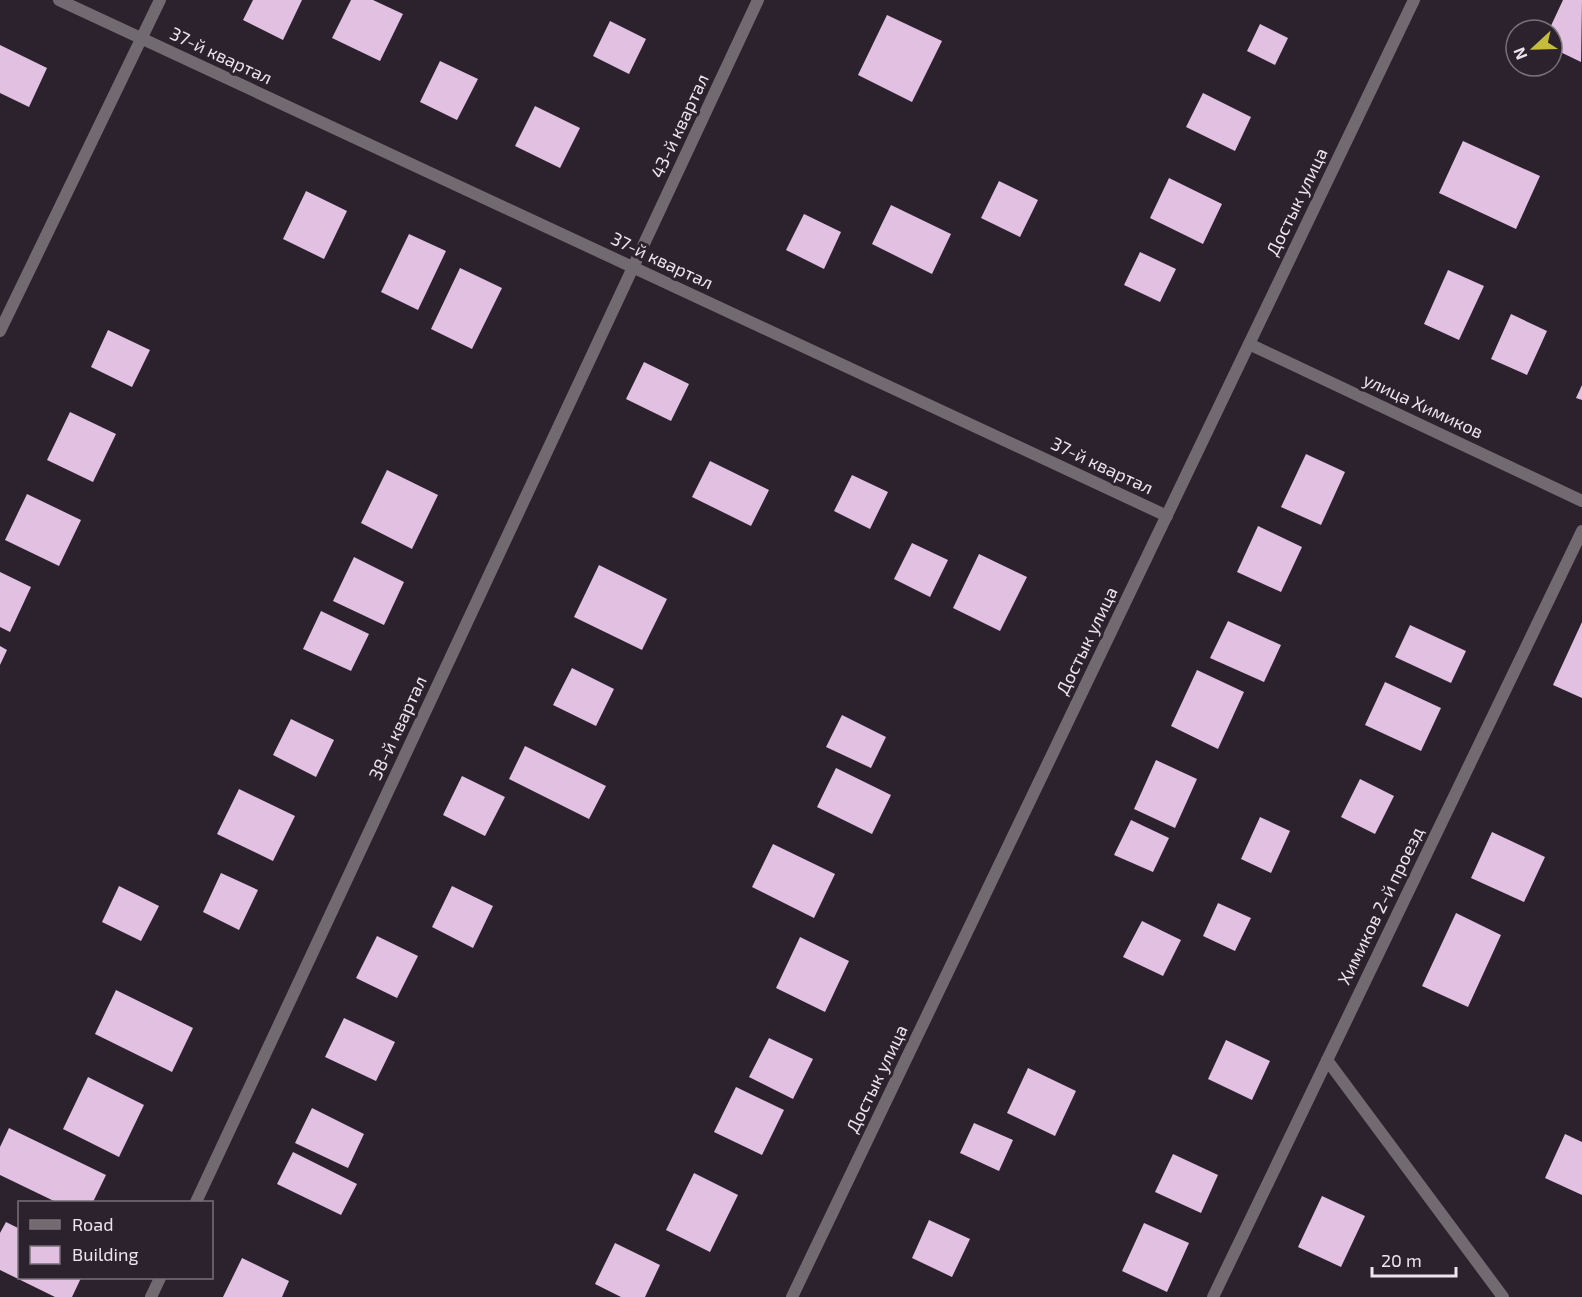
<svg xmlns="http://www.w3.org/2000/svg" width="1582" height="1297" viewBox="0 0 1582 1297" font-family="'Exo 2',sans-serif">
  <rect width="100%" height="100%" fill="#2c222d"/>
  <path fill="#e1c0e1" d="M 253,0 L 302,0 L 283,40 L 243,20 Z
    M 351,0 L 373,0 L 403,14 L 380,61 L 332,38 Z
    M 1563,0 L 1582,0 L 1581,62 L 1552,48 L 1552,30 L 1549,30 Z
    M 887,15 L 942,41 L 912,102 L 858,75 Z
    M 610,21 L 646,39 L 629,74 L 593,56 Z
    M 1260,24 L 1288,38 L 1275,65 L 1247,51 Z
    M 0,45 L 47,68 L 29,107 L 0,93 Z
    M 440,61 L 478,79 L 457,120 L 420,102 Z
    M 1203,93 L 1251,117 L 1235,151 L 1186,127 Z
    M 535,106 L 580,128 L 560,168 L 515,146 Z
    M 1463,141 L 1540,176 L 1516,229 L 1439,193 Z
    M 1169,178 L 1222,204 L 1203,244 L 1150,218 Z
    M 999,181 L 1038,200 L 1020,237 L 981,218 Z
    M 306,191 L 347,211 L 324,259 L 283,239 Z
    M 891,205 L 951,234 L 932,274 L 872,244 Z
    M 804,214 L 841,232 L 824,269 L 786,250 Z
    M 409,234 L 446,251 L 418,310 L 381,292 Z
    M 1140,252 L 1176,269 L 1160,302 L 1124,285 Z
    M 460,268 L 502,288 L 472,349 L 431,329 Z
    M 1448,270 L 1484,286 L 1459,340 L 1424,324 Z
    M 1511,314 L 1547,331 L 1527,375 L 1491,359 Z
    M 108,330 L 150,350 L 132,387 L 91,367 Z
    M 644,362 L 689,384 L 671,421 L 626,399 Z
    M 1582,385 L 1582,400 L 1576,398 Z
    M 70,412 L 116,434 L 93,482 L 47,460 Z
    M 1306,454 L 1345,472 L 1321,525 L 1281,507 Z
    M 710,461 L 769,490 L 751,526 L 692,497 Z
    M 387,470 L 438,495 L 412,549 L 361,523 Z
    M 852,475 L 888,492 L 870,529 L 834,511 Z
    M 27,494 L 81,520 L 59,566 L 5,540 Z
    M 1258,526 L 1302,547 L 1281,592 L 1237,572 Z
    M 912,543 L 948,560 L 930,597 L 894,579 Z
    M 979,554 L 1027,577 L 1000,631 L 953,608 Z
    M 354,557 L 404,582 L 384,625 L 333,601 Z
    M 599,565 L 667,599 L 642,650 L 574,617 Z
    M 0,572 L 31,587 L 10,632 L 0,627 Z
    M 321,611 L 369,634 L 351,671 L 303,649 Z
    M 1228,621 L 1281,645 L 1264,682 L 1210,658 Z
    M 1582,622 L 1582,698 L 1553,685 Z
    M 1410,625 L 1466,651 L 1451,683 L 1395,657 Z
    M 0,646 L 7,650 L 0,665 Z
    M 572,668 L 614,689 L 596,726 L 553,705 Z
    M 1197,670 L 1244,692 L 1218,749 L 1171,726 Z
    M 1385,682 L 1441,708 L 1421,751 L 1365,725 Z
    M 842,715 L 886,737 L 871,768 L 826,747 Z
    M 291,719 L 334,740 L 316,777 L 273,755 Z
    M 525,746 L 606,786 L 589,819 L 509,779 Z
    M 1156,760 L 1197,779 L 1175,828 L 1134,809 Z
    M 836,768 L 891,795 L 872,834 L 817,807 Z
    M 462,776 L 505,797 L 485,836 L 443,815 Z
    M 1360,779 L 1394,796 L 1375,834 L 1341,817 Z
    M 239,789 L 295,816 L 273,861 L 217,834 Z
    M 1260,817 L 1290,831 L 1271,873 L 1241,859 Z
    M 1131,820 L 1169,838 L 1153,872 L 1114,855 Z
    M 1492,832 L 1545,857 L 1524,902 L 1471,878 Z
    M 773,844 L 835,874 L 814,918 L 752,887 Z
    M 221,873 L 258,890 L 239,930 L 203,912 Z
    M 119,886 L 159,906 L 141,941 L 102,922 Z
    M 452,886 L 493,906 L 473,948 L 432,927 Z
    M 1218,903 L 1251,918 L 1235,951 L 1203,936 Z
    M 1456,913 L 1501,935 L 1468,1007 L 1422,986 Z
    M 1142,921 L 1181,940 L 1163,976 L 1123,957 Z
    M 377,936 L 418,956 L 397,998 L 356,978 Z
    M 800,937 L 849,961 L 825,1012 L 776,988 Z
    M 116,990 L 193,1028 L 172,1072 L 95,1034 Z
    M 344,1018 L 395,1042 L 376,1081 L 325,1057 Z
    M 769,1038 L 813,1059 L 793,1099 L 749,1077 Z
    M 1226,1040 L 1270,1061 L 1252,1100 L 1208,1079 Z
    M 1028,1068 L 1076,1091 L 1055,1136 L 1007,1113 Z
    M 88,1077 L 144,1105 L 119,1157 L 63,1129 Z
    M 736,1087 L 784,1110 L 762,1155 L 714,1132 Z
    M 312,1108 L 364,1134 L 348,1168 L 295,1143 Z
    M 974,1123 L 1013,1140 L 999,1171 L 960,1153 Z
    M 9,1128 L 106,1175 L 93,1202 L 56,1202 L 0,1175 L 0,1147 Z
    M 1565,1134 L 1582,1142 L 1582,1195 L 1545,1178 Z
    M 293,1152 L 357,1184 L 341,1215 L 277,1184 Z
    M 1173,1154 L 1218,1175 L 1201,1213 L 1155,1192 Z
    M 694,1173 L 738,1195 L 710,1252 L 666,1230 Z
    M 1322,1196 L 1365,1216 L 1341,1267 L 1298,1247 Z
    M 929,1220 L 970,1239 L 952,1277 L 912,1258 Z
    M 6,1222 L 20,1229 L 20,1278 L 81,1278 L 72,1297 L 55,1297 L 0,1270 L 0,1233 Z
    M 1144,1223 L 1189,1243 L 1167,1292 L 1122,1271 Z
    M 615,1243 L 660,1265 L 645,1297 L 621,1297 L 595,1284 Z
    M 242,1258 L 289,1281 L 282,1297 L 223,1297 Z"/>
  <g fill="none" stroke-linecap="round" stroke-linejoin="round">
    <path stroke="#716b71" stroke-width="12" d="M 1327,1060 L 1503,1297"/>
    <path stroke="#716b71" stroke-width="12" d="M 59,0 L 1167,516
      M 0,331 L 160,0
      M 1249,344 L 1582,501
      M 196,1202 L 758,0
      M 151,1297 L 160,1278
      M 1213,1297 L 1582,531"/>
    <path stroke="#716b71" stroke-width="12" d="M 792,1297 L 1414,0"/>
  </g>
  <g text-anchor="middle" stroke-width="6" stroke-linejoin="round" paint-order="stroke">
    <g font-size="18" fill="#ece5ed" stroke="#2c222d">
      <text transform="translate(221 56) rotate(25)" y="6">37-й квартал</text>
      <text transform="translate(680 126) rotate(-65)" y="6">43-й квартал</text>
      <text transform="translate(1297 202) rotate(-64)" y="6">Достык улица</text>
      <text transform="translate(662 261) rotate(25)" y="6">37-й квартал</text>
      <text transform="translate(1423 406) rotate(25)" y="6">улица Химиков</text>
      <text transform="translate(1102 466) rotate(25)" y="6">37-й квартал</text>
      <text transform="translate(1087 641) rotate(-64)" y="6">Достык улица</text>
      <text transform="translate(398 728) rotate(-65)" y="6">38-й квартал</text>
      <text transform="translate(1381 906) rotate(-64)" y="6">Химиков 2-й проезд</text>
      <text transform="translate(877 1079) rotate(-64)" y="6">Достык улица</text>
    </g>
  </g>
  <rect x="18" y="1201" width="195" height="78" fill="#2c222d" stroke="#79707a" stroke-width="1.5"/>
  <rect x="30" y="1220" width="30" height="9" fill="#716b71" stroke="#79707a" stroke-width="1.5"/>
  <text x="72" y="1231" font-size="18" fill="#ece5ed">Road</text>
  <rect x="30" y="1246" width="30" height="18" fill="#e1c0e1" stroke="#79707a" stroke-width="1.5"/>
  <text x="72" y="1261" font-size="18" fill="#ece5ed">Building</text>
  <g transform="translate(1534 48) rotate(248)"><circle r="28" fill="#2c222d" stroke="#79707a" stroke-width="1.5"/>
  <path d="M0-4.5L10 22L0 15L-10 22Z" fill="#c6bc3c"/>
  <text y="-9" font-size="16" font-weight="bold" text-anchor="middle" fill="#ece5ed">N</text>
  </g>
  <path d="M1372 1267v9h84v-9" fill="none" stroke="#ece5ed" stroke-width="3"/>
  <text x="1381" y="1267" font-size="18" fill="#ece5ed" stroke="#2c222d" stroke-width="4.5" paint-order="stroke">20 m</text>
</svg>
